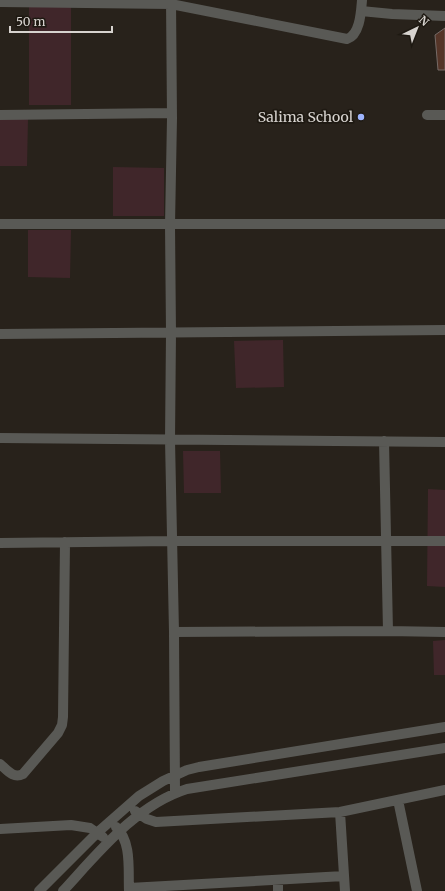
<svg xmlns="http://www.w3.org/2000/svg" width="445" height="891" viewBox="0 0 445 891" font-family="Merriweather,serif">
  <rect width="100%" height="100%" fill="#28221b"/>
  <path fill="#40262a" d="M 29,6 L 71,7 L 71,105 L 29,105 Z
    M 0,119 L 28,119 L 27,166 L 0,166 Z
    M 113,167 L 164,168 L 164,216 L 113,216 Z
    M 28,230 L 71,230 L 70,278 L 28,277 Z
    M 283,340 L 284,387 L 236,388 L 234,341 Z
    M 183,451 L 220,451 L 221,493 L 184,493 Z
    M 428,489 L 445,490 L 445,587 L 427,586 Z
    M 445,640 L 445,675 L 434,675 L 433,641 Z"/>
  <path fill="#553528" stroke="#766b67" d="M 445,28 L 445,70 L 438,70 L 435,35 Z"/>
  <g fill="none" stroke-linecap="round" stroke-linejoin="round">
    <path stroke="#595955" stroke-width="10" d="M 171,0 L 172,118 L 170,225 L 171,333 L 170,440 L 174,632 L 175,792
      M 0,2 L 171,4 L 347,39 C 360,35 361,12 362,0
      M 361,11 L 392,14 L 445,16
      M 0,115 L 172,113
      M 427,115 L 445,115
      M 0,224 L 445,224
      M 0,334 L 445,330
      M 0,438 L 445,442
      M 384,441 L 388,631
      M 0,543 L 173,541 L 445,541
      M 174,632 L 388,631 L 445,632
      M 0,764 C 7,770 13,779 23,774 L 58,733 L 62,725 L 63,717 L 65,542
      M 398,800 L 417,891
      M 135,811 L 147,819 L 156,822 L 340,812 L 445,790
      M 340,812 L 345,891
      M 116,827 C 132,842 128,870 129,891
      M 0,829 L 71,825 L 90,828 L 103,837
      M 129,888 L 344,876
      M 39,891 L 98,832 L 139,796 L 163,781 L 187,770 L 199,767 L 445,727
      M 63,891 C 98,853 136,805 187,789 L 445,748
      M 278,891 L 278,880"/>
  </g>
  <circle fill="#9eb4fd" stroke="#1e1912" stroke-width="1.5" cx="361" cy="117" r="4"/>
  <g text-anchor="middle" stroke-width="3.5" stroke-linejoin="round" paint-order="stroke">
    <g font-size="14" fill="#d7d3cf" stroke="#1e1912" text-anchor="end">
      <text x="353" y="122">Salima School</text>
    </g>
  </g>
  <g transform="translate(417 28) rotate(43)" stroke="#1e1912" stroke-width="3" paint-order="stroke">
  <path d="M0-3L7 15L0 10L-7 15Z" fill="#d7d3cf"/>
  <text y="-6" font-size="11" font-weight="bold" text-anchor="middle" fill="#d7d3cf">N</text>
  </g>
  <path d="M10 26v6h102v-6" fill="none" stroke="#d7d3cf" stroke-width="2"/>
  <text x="16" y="26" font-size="12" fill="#d7d3cf" stroke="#1e1912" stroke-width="3" paint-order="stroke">50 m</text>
</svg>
